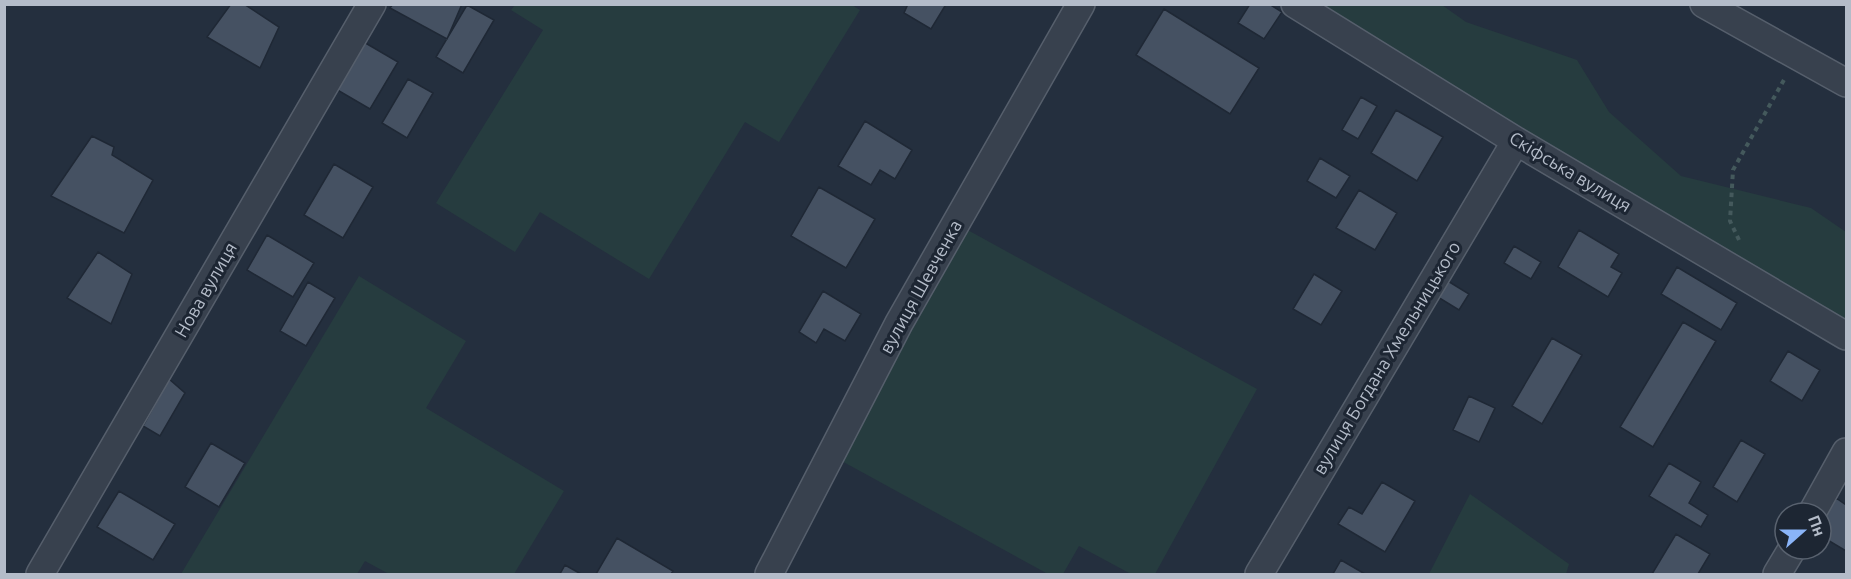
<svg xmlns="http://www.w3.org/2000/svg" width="1851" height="579" viewBox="0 0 1851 579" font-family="Ubuntu,sans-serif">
  <rect width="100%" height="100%" fill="#242f3e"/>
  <path fill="#263c3f" d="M 852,5 L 860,10 L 779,142 L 745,122 L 649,279 L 540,212 L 515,252 L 436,203 L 543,30 L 511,10 L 515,5 Z
    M 1295,5 L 1442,5 L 1466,22 L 1577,60 L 1609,112 L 1681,176 L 1811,208 L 1846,232 L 1846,336 Z
    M 964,228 L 1257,389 L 1155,574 L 1131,574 L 1079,546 L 1063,574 L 1048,574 L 838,459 Z
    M 359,276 L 466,341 L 426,408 L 564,491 L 514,574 L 389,574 L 365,561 L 357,574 L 181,574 Z
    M 1470,494 L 1569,564 L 1566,574 L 1429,574 Z"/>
  <path fill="#455162" stroke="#1f2835" stroke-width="1.5" d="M 231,4 L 244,4 L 279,27 L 260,68 L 207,37 Z
    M 393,4 L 462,4 L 447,39 L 390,8 Z
    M 908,4 L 942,4 L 945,6 L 931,29 L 904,13 Z
    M 1250,4 L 1269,4 L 1282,12 L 1264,39 L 1238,23 Z
    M 467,5 L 494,20 L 463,73 L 436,57 Z
    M 1164,9 L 1259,68 L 1230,114 L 1136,55 Z
    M 362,41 L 398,62 L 370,109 L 334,88 Z
    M 408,79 L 433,93 L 407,138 L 382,123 Z
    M 1361,97 L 1377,106 L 1358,139 L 1342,130 Z
    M 1396,110 L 1443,137 L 1417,181 L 1371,153 Z
    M 865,121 L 912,150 L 895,179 L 880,170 L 871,185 L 838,166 Z
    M 92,136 L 114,147 L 112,155 L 153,180 L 124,233 L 51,196 Z
    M 1320,158 L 1350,176 L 1336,198 L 1307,181 Z
    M 334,164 L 373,187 L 343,238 L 304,215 Z
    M 819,187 L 875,219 L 846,268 L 791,236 Z
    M 1359,190 L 1397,213 L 1375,250 L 1336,228 Z
    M 1579,230 L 1619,254 L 1611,267 L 1622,273 L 1608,297 L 1558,267 Z
    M 267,235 L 314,263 L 293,297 L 247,270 Z
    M 1514,246 L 1541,262 L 1531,279 L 1504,263 Z
    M 98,252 L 132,274 L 111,324 L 67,298 Z
    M 1677,267 L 1737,303 L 1721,330 L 1661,294 Z
    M 1314,274 L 1342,291 L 1321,325 L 1293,309 Z
    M 1438,275 L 1469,294 L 1459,310 L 1428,291 Z
    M 308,282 L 335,298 L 306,346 L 280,331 Z
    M 823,291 L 861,314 L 845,341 L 824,329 L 816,343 L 799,332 Z
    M 1683,322 L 1716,341 L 1653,447 L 1620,427 Z
    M 1552,338 L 1582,355 L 1542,424 L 1512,406 Z
    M 1788,351 L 1820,370 L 1802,401 L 1770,381 Z
    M 169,379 L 185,393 L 160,436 L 143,426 Z
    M 1469,396 L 1495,408 L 1479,442 L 1453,430 Z
    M 1741,440 L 1765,454 L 1737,502 L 1713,487 Z
    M 211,443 L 245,463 L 219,507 L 185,487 Z
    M 1669,463 L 1701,482 L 1689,503 L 1708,515 L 1701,527 L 1649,496 Z
    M 1382,482 L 1415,501 L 1385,552 L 1338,524 L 1349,507 L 1362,514 Z
    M 119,491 L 175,524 L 153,560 L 97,527 Z
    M 1836,498 L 1846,505 L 1846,551 L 1821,536 L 1821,523 Z
    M 1676,534 L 1710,554 L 1698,574 L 1652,574 Z
    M 617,538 L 673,571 L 671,574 L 596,574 Z
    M 1341,560 L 1365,574 L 1333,574 Z
    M 565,565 L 581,574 L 560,574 Z"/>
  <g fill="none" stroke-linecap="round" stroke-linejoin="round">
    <g stroke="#565f6c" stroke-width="30">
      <path id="minor" d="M 1295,4 L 1516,141 L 1846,336
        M 1704,4 L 1846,83
        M 1812,513 L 1846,452
        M 40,574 L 372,4
        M 769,574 L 899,323 L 1081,4
        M 1259,574 L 1516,141
        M 1777,574 L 1792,549"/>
    </g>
    <path stroke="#44595c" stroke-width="4" stroke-dasharray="4.5 4.5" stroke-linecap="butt" d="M 1739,240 L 1730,221 L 1733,170 L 1785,78"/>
    <use href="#minor" stroke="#38414e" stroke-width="27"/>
  </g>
  <g text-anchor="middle" stroke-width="6" stroke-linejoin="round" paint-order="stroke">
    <g font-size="18" fill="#b4bcc9" stroke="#1d2633">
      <text transform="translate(1570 172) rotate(31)" y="6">Скіфська вулиця</text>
      <text transform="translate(921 287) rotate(-61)" y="6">вулиця Шевченка</text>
      <text transform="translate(206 290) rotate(-60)" y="6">Нова вулиця</text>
      <text transform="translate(1387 358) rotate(-59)" y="6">вулиця Богдана Хмельницького</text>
    </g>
  </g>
  <rect width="1851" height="579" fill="none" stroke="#b4bcc9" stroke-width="12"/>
  <g transform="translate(1803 531) rotate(69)"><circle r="28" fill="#1d2633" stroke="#59626f" stroke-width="1.5"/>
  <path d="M0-4.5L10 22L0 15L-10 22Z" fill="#8ab4f8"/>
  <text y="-9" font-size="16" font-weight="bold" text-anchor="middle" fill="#b4bcc9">Пн</text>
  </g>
</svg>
